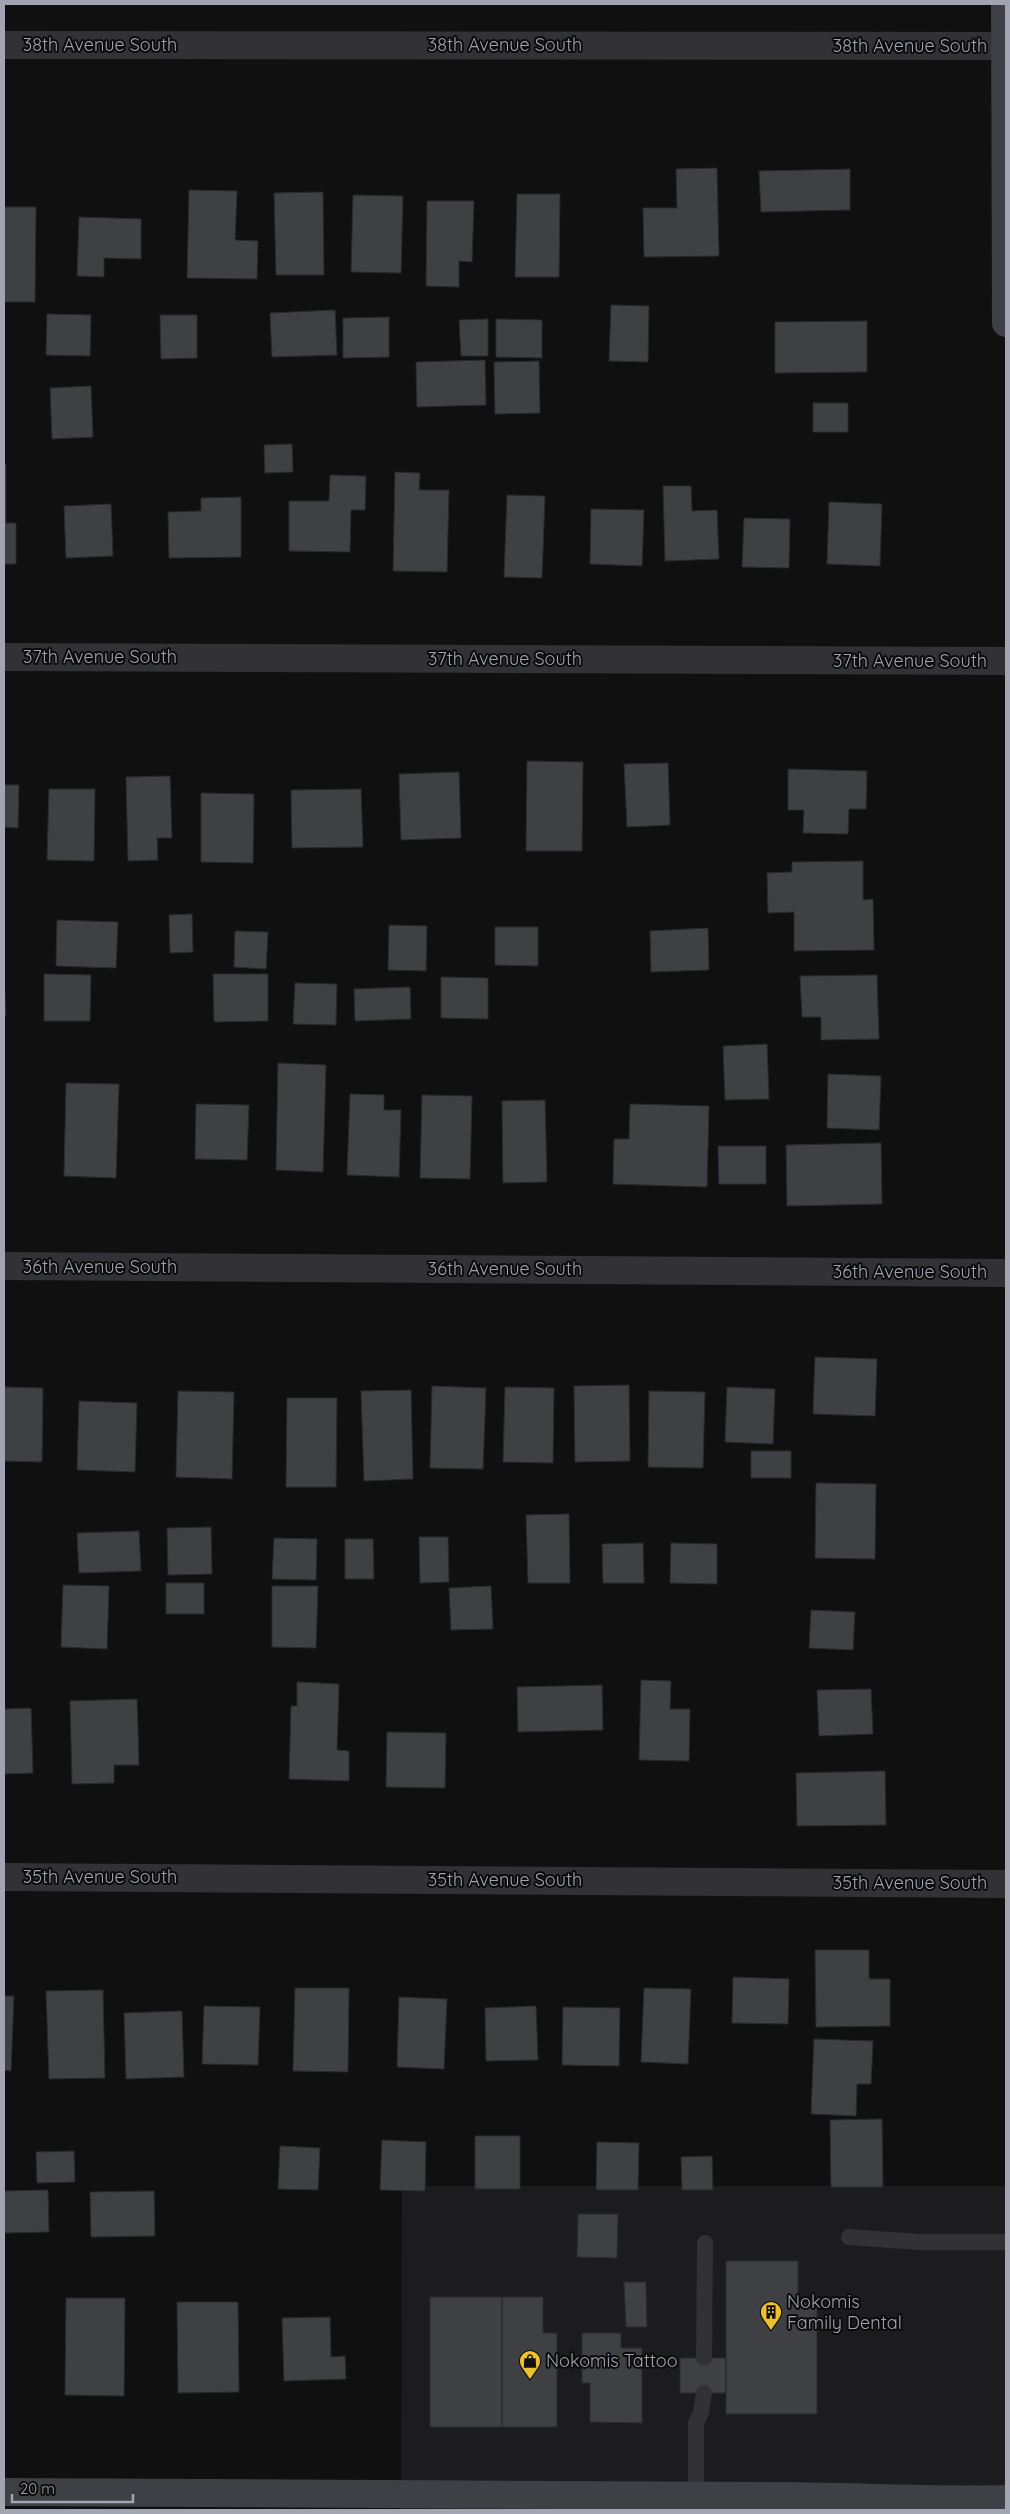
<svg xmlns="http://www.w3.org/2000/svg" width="1010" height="2514" viewBox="0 0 1010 2514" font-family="Quicksand,sans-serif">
  <rect width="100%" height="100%" fill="#101011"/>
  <path fill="#1c1c1e" d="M 402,2186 L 1006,2186 L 1006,2510 L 401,2510 Z"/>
  <path fill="#3f4044" stroke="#2a2a2d" d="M 717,168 L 719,256 L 644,257 L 643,208 L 677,208 L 676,169 Z
    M 850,169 L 850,210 L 761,212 L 759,171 Z
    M 189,190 L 237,191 L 235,240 L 258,241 L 257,279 L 187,278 Z
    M 323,192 L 324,275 L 276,275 L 274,193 Z
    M 517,194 L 560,194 L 559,277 L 515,277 Z
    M 353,195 L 403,196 L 401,273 L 351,272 Z
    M 427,201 L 474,201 L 472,262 L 459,261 L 459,287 L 426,286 Z
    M 4,207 L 36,207 L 35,302 L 4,302 Z
    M 79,217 L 141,219 L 141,259 L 104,258 L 104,277 L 77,276 Z
    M 611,305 L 649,306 L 648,362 L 609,361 Z
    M 335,310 L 337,355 L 272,357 L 270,313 Z
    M 47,314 L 91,315 L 90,356 L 46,355 Z
    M 160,315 L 197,315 L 197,358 L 161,359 Z
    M 389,317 L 389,357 L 343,358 L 343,318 Z
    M 488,319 L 488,356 L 461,356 L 459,320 Z
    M 496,319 L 542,320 L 542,358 L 496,357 Z
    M 867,321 L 867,372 L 775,373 L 775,322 Z
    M 485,360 L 486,405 L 417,407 L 416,362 Z
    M 539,361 L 540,413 L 495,414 L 494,362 Z
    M 91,386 L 93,437 L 52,439 L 50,388 Z
    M 813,403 L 848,403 L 848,432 L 813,432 Z
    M 292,444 L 293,472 L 265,473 L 264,445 Z
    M 4,464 L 6,464 L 6,523 L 16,523 L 16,564 L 4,564 Z
    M 395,472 L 420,473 L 419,490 L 449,490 L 447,572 L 393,571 Z
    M 330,475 L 366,476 L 365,510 L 351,510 L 350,552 L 289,551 L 289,501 L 329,501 Z
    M 663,486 L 691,486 L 692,511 L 717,510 L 719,559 L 665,561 Z
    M 507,495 L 545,496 L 542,578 L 504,577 Z
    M 241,497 L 241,557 L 169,558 L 168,512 L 201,511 L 201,498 Z
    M 829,502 L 882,504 L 880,566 L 827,564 Z
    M 111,504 L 113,556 L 66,558 L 64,506 Z
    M 591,509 L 644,510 L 642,566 L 590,564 Z
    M 744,518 L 790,519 L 789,568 L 742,567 Z
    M 527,761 L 583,762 L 582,851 L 526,851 Z
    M 668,763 L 670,825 L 627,827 L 624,764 Z
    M 788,769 L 867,771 L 866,809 L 849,809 L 848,834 L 803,833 L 804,810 L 788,810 Z
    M 459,772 L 461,838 L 401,840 L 399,774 Z
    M 170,776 L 172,838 L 157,838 L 158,860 L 128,861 L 126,777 Z
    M 4,785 L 19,785 L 18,828 L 4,827 Z
    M 49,789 L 95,789 L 94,861 L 47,860 Z
    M 361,789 L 363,847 L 292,848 L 291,790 Z
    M 201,793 L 254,794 L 253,863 L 201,862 Z
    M 863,861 L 863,900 L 873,899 L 874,950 L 794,951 L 794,912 L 768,913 L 767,873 L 792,872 L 792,862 Z
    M 192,914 L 193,952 L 170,953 L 169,915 Z
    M 57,920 L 118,922 L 116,968 L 56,966 Z
    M 389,925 L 427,926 L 426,971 L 388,970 Z
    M 495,927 L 538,927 L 538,966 L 495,965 Z
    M 708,928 L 709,970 L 651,972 L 650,931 Z
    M 235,931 L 268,932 L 266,969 L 234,967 Z
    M 44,974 L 91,975 L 90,1021 L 44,1021 Z
    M 213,974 L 268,974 L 268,1021 L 214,1022 Z
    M 4,975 L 6,1016 L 4,1016 Z
    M 877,975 L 879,1039 L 821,1040 L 821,1017 L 802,1017 L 800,976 Z
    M 441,977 L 488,978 L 488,1019 L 441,1018 Z
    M 295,983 L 337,984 L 336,1025 L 293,1024 Z
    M 410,987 L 411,1019 L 355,1021 L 354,989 Z
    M 767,1044 L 769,1099 L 725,1100 L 723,1046 Z
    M 278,1063 L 326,1065 L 323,1172 L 276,1170 Z
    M 828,1074 L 881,1076 L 879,1130 L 827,1128 Z
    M 66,1083 L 119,1084 L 116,1178 L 64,1176 Z
    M 350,1094 L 384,1095 L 384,1110 L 401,1110 L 399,1177 L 347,1175 Z
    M 422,1095 L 472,1096 L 470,1179 L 420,1178 Z
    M 545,1100 L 547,1182 L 503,1183 L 502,1101 Z
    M 196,1104 L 249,1105 L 247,1160 L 195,1159 Z
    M 630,1104 L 709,1106 L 707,1187 L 613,1184 L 614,1139 L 629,1139 Z
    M 881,1143 L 882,1204 L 787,1206 L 786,1145 Z
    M 718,1146 L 766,1146 L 766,1184 L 719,1184 Z
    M 815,1357 L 877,1359 L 875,1416 L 813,1414 Z
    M 629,1385 L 630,1461 L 575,1462 L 574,1386 Z
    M 432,1386 L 486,1388 L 483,1469 L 430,1468 Z
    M 4,1387 L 43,1388 L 42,1462 L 4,1461 Z
    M 505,1387 L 554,1388 L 553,1463 L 503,1462 Z
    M 727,1387 L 775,1389 L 773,1444 L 725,1442 Z
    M 411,1390 L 413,1479 L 364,1481 L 361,1391 Z
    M 178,1391 L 234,1392 L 232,1479 L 176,1477 Z
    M 649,1391 L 705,1392 L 703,1468 L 648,1467 Z
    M 287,1398 L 337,1398 L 336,1487 L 286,1487 Z
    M 79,1401 L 137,1403 L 135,1472 L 77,1470 Z
    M 751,1451 L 791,1451 L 791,1478 L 751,1478 Z
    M 816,1483 L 876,1484 L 875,1559 L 815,1558 Z
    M 569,1514 L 570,1583 L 528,1583 L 526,1515 Z
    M 211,1527 L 212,1574 L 168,1575 L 167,1528 Z
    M 139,1531 L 141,1571 L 79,1573 L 77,1533 Z
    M 419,1537 L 448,1537 L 449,1582 L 420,1583 Z
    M 274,1538 L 317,1539 L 316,1580 L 272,1579 Z
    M 345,1539 L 373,1539 L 374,1579 L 345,1579 Z
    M 643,1543 L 644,1583 L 603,1583 L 602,1544 Z
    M 671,1543 L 717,1544 L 717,1584 L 670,1583 Z
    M 166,1583 L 204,1583 L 204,1614 L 166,1614 Z
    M 63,1585 L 109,1586 L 107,1649 L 61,1647 Z
    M 272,1586 L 318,1586 L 316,1648 L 272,1647 Z
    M 491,1586 L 493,1629 L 451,1630 L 449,1588 Z
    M 811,1610 L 855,1612 L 853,1650 L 809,1648 Z
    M 641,1680 L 671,1681 L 670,1709 L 690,1709 L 689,1761 L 639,1760 Z
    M 297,1682 L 339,1684 L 337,1750 L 349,1751 L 349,1781 L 289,1779 L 291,1706 L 297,1706 Z
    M 602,1685 L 603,1730 L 518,1732 L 517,1687 Z
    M 871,1689 L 873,1734 L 819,1736 L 817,1690 Z
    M 137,1699 L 139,1765 L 114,1765 L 114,1783 L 72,1784 L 70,1701 Z
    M 31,1708 L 33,1773 L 4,1774 L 4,1709 Z
    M 387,1732 L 446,1733 L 445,1788 L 386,1787 Z
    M 885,1771 L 886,1825 L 797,1826 L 796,1773 Z
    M 815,1950 L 869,1950 L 869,1979 L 890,1979 L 890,2026 L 816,2027 Z
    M 733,1977 L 789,1979 L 788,2024 L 732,2023 Z
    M 295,1988 L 349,1988 L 348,2072 L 293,2071 Z
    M 644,1988 L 691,1989 L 688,2064 L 641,2062 Z
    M 103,1990 L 105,2078 L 49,2079 L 46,1991 Z
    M 4,1996 L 14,1996 L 11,2071 L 4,2070 Z
    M 399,1997 L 447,1999 L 444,2069 L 397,2067 Z
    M 204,2006 L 260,2007 L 258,2065 L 202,2064 Z
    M 536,2006 L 538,2060 L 486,2061 L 485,2008 Z
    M 563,2007 L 620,2008 L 619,2066 L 562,2065 Z
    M 182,2011 L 184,2077 L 126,2079 L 124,2013 Z
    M 814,2039 L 873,2041 L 871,2084 L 857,2084 L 856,2116 L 811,2114 Z
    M 882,2119 L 883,2187 L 831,2187 L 830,2120 Z
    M 475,2136 L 520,2136 L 520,2189 L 475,2189 Z
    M 382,2140 L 426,2142 L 425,2191 L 380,2190 Z
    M 597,2142 L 639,2143 L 638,2190 L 596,2190 Z
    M 280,2146 L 320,2148 L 318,2190 L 278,2189 Z
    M 74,2151 L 75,2182 L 37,2183 L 36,2152 Z
    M 712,2156 L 713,2190 L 682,2190 L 681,2157 Z
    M 48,2190 L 49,2232 L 4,2233 L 4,2191 Z
    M 154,2191 L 155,2236 L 91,2237 L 90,2192 Z
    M 578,2214 L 618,2214 L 617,2258 L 577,2257 Z
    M 726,2261 L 798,2261 L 798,2303 L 817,2303 L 817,2414 L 726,2414 Z
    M 624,2282 L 646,2282 L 647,2327 L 626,2327 Z
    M 430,2297 L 502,2297 L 502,2427 L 430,2427 Z
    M 502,2297 L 543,2297 L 543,2333 L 557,2333 L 557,2427 L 502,2427 Z
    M 66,2298 L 125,2298 L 124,2396 L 65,2395 Z
    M 177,2302 L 238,2302 L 239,2392 L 178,2393 Z
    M 330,2317 L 331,2357 L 345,2356 L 346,2379 L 284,2381 L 282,2318 Z
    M 582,2333 L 621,2333 L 621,2348 L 642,2348 L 642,2423 L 590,2422 L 590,2383 L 582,2383 Z
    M 680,2358 L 726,2358 L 726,2393 L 680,2393 Z"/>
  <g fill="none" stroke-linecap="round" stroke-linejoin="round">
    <path stroke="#313136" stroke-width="16" d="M 849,2237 L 920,2242 L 1006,2242
      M 704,2358 L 705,2243
      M 696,2497 L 696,2423 L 701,2413 L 704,2393"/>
    <path stroke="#313136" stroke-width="28" d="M 4,45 L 1006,46
      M 4,657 L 1006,661
      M 4,1266 L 1006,1273
      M 4,1877 L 1006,1884"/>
    <path stroke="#3f4046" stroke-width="28" d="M 1005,4 L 1006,323
      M 4,2492 C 259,2494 514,2497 770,2496 C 849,2496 927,2501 1006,2499"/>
  </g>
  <defs>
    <g id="building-pin" transform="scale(1.125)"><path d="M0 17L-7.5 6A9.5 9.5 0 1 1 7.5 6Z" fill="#eec02b" stroke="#0b0b0c"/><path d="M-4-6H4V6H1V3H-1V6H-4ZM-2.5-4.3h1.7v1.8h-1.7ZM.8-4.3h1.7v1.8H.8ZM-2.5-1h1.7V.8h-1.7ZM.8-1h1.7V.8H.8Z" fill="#111"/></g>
    <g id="shop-pin" transform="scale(1.125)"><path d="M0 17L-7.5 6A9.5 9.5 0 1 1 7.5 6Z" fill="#eec02b" stroke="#0b0b0c"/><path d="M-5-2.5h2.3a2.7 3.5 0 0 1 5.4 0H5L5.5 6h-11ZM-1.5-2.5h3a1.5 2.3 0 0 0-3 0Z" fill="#111"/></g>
  </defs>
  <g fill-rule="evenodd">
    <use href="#building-pin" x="771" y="2312"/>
    <use href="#shop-pin" x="530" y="2361"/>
  </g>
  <g text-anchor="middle" stroke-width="4" stroke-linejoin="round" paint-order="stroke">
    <g font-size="18" fill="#a1a5b2" stroke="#0b0b0c">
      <text x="100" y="51">38th Avenue South</text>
      <text x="505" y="51">38th Avenue South</text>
      <text x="910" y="52">38th Avenue South</text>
      <text x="100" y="663">37th Avenue South</text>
      <text x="505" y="665">37th Avenue South</text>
      <text x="910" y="667">37th Avenue South</text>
      <text x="100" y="1273">36th Avenue South</text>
      <text x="505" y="1275">36th Avenue South</text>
      <text x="910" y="1278">36th Avenue South</text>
      <text x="100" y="1883">35th Avenue South</text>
      <text x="505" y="1886">35th Avenue South</text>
      <text x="910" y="1889">35th Avenue South</text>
    </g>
    <g font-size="18" fill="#a1a5b2" stroke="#0b0b0c" text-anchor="start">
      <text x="787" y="2308">Nokomis<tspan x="787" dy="21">Family Dental</tspan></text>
      <text x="546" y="2367">Nokomis Tattoo</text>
    </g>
  </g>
  <rect width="1010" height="2514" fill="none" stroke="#a1a5b2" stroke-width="10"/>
  <path d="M12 2494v8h121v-8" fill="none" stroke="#a1a5b2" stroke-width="2.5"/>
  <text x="20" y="2494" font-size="15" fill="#a1a5b2" stroke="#0b0b0c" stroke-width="4" paint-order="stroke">20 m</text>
</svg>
